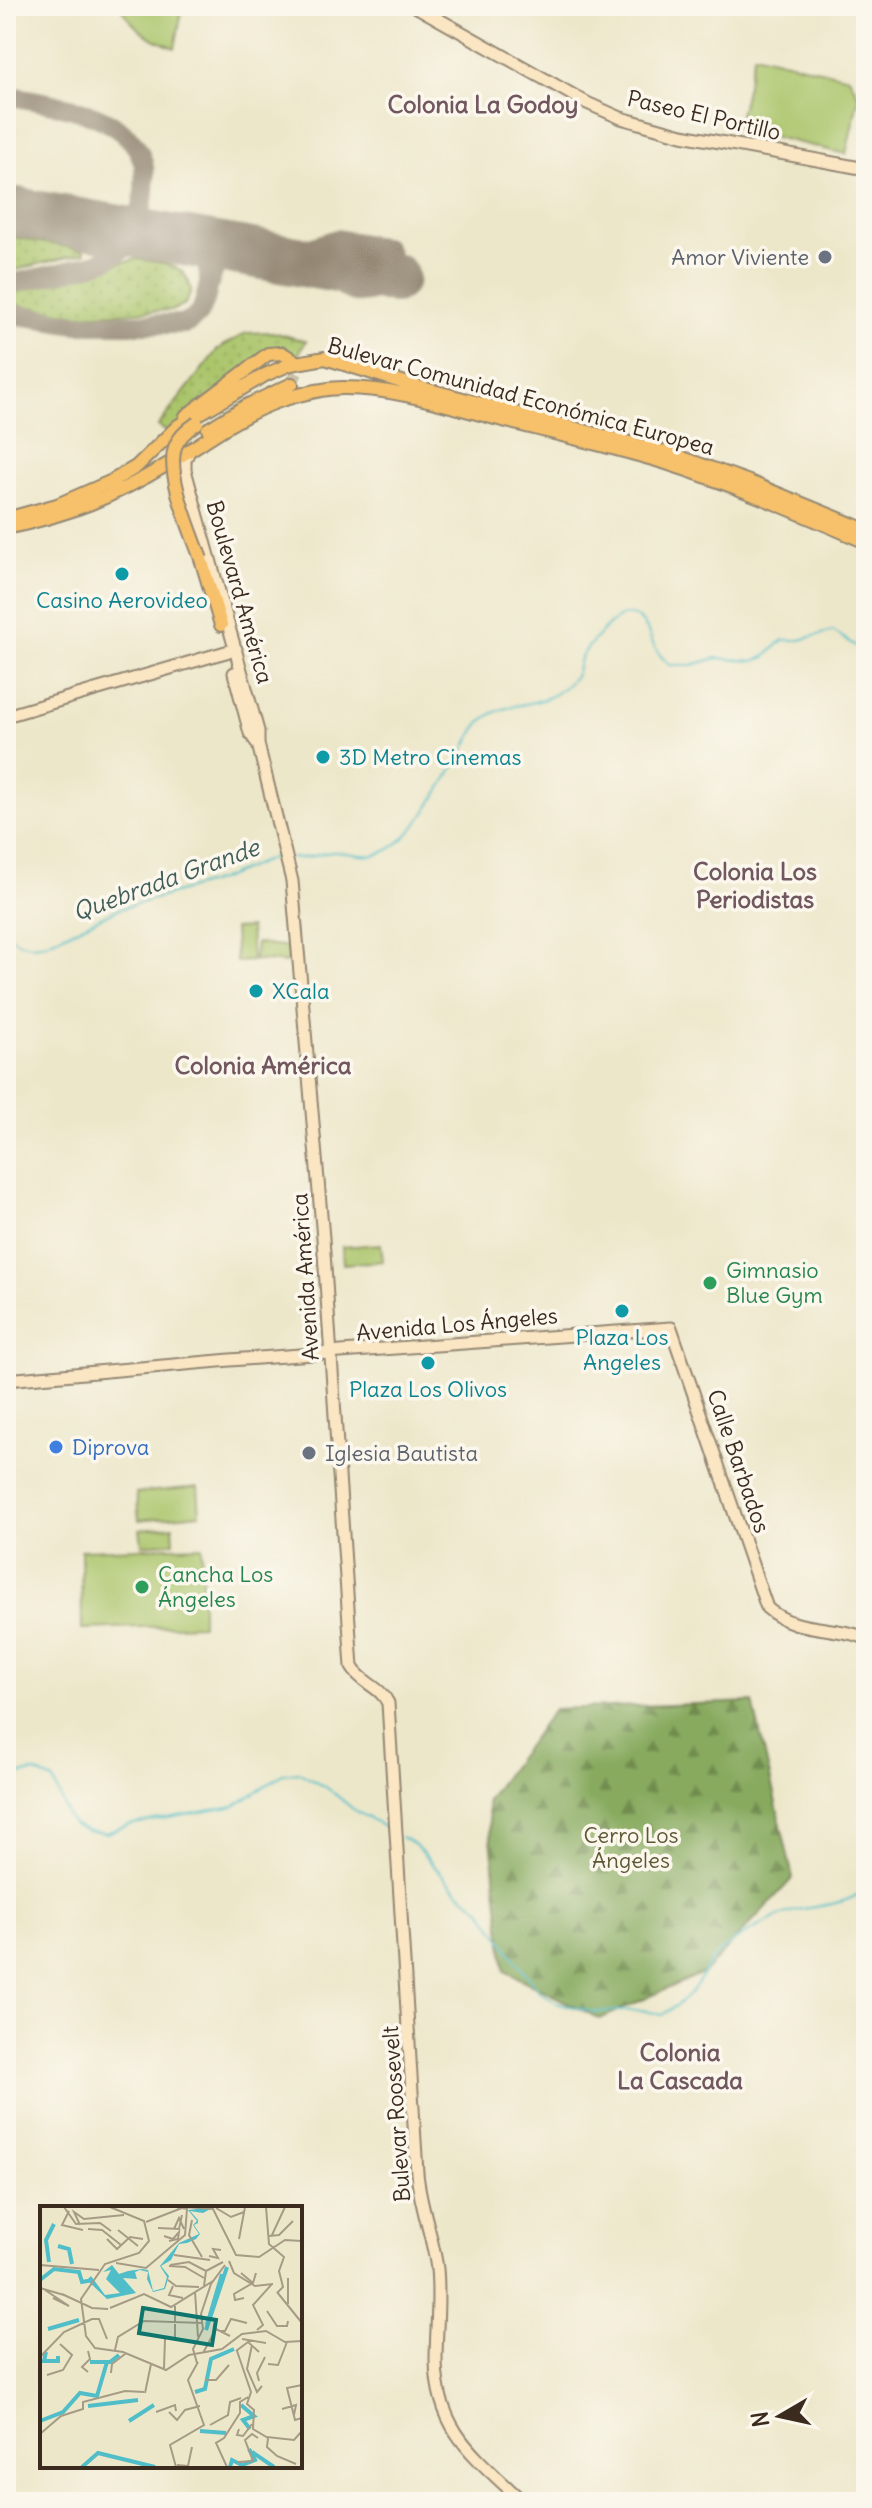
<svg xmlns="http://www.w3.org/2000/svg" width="872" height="2508" viewBox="0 0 872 2508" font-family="Delius,sans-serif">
  <defs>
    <pattern id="grass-dots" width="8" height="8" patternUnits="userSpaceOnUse" patternTransform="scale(2)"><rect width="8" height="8" fill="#aac56b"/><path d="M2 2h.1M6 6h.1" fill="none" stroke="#93a95c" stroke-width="1.8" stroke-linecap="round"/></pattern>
    <pattern id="forest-firs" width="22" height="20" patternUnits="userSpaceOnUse" patternTransform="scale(2)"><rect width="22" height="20" fill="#87aa5f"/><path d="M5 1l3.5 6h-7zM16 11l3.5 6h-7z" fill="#708b4e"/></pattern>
  </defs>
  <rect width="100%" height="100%" fill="#fbf7ec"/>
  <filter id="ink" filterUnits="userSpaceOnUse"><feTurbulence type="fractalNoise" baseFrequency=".0125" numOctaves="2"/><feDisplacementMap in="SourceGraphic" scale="16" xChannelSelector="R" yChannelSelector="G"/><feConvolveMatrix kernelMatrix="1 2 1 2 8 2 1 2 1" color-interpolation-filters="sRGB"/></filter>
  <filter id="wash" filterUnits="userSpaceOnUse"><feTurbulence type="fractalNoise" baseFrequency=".006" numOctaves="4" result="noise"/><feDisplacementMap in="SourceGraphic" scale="32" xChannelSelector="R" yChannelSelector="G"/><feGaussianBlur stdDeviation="1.8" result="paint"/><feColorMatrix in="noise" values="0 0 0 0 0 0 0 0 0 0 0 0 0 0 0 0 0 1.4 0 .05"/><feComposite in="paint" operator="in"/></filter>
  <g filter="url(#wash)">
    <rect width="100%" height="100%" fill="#ede7ca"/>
    <path fill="url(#grass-dots)" stroke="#727844" stroke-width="2" d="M 6,236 L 84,250 L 85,253 L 6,272 Z
      M 136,259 C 161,263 187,262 191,291 L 185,304 L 173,310 L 77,315 L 6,303 L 6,293 Z
      M 272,332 L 306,341 L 295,361 L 275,352 L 169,433 L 158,426 L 218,349 L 246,333 Z"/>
    <path fill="url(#forest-firs)" stroke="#616a3e" stroke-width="2" d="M 753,1702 L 793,1878 L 705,1972 L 600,2019 L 505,1971 L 487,1800 L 554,1709 Z"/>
    <path fill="#aac56b" stroke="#727844" stroke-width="2" d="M 120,6 L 183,6 L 175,48 C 150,39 134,30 120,6 Z
      M 754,54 L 849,77 L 859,96 L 846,154 L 737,128 Z
      M 250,928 L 252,961 L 236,962 L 234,929 Z
      M 256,943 L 289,947 L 288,963 L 254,960 Z
      M 381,1244 L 383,1261 L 343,1264 L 342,1247 Z
      M 198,1487 L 200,1514 L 139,1520 L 136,1493 Z
      M 173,1526 L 174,1542 L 142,1545 L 140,1529 Z
      M 202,1546 L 202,1625 L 82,1629 L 81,1550 Z"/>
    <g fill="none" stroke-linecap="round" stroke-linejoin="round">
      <path stroke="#50bec8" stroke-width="2" d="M 291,858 C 306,860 318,853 333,852 C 347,851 360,858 375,855 C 412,847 438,790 458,761 C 466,749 472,729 483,720 C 512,696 545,714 575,676 C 579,671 577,665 580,659 C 587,647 614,614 628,615 C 648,616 648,638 657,651 C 660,656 665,660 669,665 L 692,665 L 716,658 L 754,661 L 765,657 L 783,640 L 800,640 L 833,631 L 857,647 L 866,642
        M 6,933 L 20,943 L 33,945 L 46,943 L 116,910 L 219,880 L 274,857 L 281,858
        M 6,1776 L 35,1772 L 53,1780 L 68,1817 L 74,1825 L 88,1831 L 106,1833 L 128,1825 L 235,1806 L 283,1774 L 298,1772 L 330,1790 L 353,1809 L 393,1832
        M 401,1837 L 414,1844 L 457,1891 L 481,1909 L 519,1965 L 540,1992 L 556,2002 L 593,2012 L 642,2010 L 662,2015 C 674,2007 687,1999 695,1987 C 703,1975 709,1961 720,1952 C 736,1938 760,1925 779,1916 C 807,1903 843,1910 866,1888"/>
      <path stroke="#948874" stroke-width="20" d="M 6,95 C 49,104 129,111 143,162 C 146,171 144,183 144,192 C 142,215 136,238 118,253 C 105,265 27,280 6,285
        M 183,241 C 201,250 209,259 209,280
        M 281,258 L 337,239 L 386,248 C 410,291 342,313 333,267
        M 6,313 L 77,324 L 185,324 C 222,308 191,260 245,252"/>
      <path stroke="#948874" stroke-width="50" d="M 6,210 L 394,278"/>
    </g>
  </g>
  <g filter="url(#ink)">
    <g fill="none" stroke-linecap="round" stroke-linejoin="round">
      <path stroke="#c9c1a8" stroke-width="12" stroke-dasharray="12 6" stroke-linecap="butt" d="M 292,384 L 298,370 L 295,361"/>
      <g stroke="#948874" stroke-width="15">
        <path id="secondary" d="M 415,6 L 587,103 L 621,118 L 682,135 L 866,169
          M 189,451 L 185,460 L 185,470 L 258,731 L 258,744 L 292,881 L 323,1238 L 352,1667 C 361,1683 380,1686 388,1703 L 417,2173 C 420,2206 433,2237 437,2269 C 440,2300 436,2331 436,2361 C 437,2432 476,2457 523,2502
          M 234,673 L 250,733 L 257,743
          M 6,716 L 236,649
          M 6,1380 L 230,1360 L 671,1328 L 767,1608 C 795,1633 833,1625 866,1638"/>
      </g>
      <g stroke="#948874" stroke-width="16">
        <path id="primary" d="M 186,416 L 268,354 L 282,353 L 295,361
          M 208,429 L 244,407 L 292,384
          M 6,519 L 57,505 L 112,481 L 136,467 L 178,426 L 265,375 L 291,364 L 325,358 L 418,387 L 668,453 L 749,482 L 866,530
          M 6,528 C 68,515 114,497 168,464 C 204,442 239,415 279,401 C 300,394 322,388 344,388 C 396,388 449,406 499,419 C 553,433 609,446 663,462 C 733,484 799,513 866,542
          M 201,559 L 221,625"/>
      </g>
      <use href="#secondary" stroke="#fbe6c4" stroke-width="11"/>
      <use href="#primary" stroke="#f6c16b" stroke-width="12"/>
      <g stroke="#948874" stroke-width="16" stroke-linecap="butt">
        <path id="primary-bridge" d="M 197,423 C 188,429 179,436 175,447 C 166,475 191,531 201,559"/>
      </g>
      <use href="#primary-bridge" stroke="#f6c16b" stroke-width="12"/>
    </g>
  </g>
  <g fill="#6b7280" stroke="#fbf7ec" stroke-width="3">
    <circle cx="825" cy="257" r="8"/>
    <circle cx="309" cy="1453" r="8"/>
  </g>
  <g fill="#0f9aa8" stroke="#fbf7ec" stroke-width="3">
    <circle cx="122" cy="574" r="8"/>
    <circle cx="323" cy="757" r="8"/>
    <circle cx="256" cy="991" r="8"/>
    <circle cx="622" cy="1311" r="8"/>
    <circle cx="428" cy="1363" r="8"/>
  </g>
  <g fill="#2e9e5b" stroke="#fbf7ec" stroke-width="3">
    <circle cx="710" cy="1283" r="8"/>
    <circle cx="142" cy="1587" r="8"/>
  </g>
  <circle fill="#3f7fe0" stroke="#fbf7ec" stroke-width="3" cx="56" cy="1447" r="8"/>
  <g text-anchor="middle" stroke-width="7" stroke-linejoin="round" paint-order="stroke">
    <g font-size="22" fill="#3b2a1e" stroke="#fbf7ec">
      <text transform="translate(704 115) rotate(13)" y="8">Paseo El Portillo</text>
      <text transform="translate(521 396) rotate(15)" y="8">Bulevar Comunidad Económica Europea</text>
      <text transform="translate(240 592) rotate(74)" y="8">Boulevard América</text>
      <text transform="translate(305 1277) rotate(-94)" y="8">Avenida América</text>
      <text transform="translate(457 1324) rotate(-5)" y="8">Avenida Los Ángeles</text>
      <text transform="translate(739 1461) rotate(71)" y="8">Calle Barbados</text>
      <text transform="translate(396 2114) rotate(-94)" y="8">Bulevar Roosevelt</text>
    </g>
    <g font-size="22" fill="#5b616d" stroke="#fbf7ec" text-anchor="end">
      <text x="809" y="265">Amor Viviente</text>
      <text x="325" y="1461" text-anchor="start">Iglesia Bautista</text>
    </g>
    <g font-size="22" fill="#0d838f" stroke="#fbf7ec">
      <text x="122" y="608">Casino Aerovideo</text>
      <text x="339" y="765" text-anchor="start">3D Metro Cinemas</text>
      <text x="272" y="999" text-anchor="start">XCala</text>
      <text x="622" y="1345">Plaza Los<tspan x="622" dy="25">Angeles</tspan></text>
      <text x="428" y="1397">Plaza Los Olivos</text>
    </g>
    <g font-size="22" fill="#27864d" stroke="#fbf7ec" text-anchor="start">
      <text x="726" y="1278">Gimnasio<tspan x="726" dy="25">Blue Gym</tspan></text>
      <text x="158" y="1582">Cancha Los<tspan x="158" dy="25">Ángeles</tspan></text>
    </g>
    <g font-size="22" fill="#366cbe" stroke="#fbf7ec" text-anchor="start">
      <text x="72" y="1455">Diprova</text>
    </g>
    <g font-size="22" fill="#5c5835" stroke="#fbf7ec">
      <text x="631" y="1843">Cerro Los<tspan x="631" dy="25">Ángeles</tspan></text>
    </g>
    <g font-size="24" font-weight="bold" fill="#715760" stroke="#fbf7ec">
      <text x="483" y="113">Colonia La Godoy</text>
      <text x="755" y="880">Colonia Los<tspan x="755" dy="28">Periodistas</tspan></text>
      <text x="263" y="1074">Colonia América</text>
      <text x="680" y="2061">Colonia<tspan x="680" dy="28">La Cascada</tspan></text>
    </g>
    <g font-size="24" font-style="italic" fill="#425e5a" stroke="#fbf7ec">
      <text transform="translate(166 880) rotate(-20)" y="8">Quebrada Grande</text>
    </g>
  </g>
  <g transform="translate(40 2206)">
    <rect width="262" height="262" fill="#ede7ca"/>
    <path d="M 174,1 L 163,7 L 150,5 L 158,14 L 158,17 L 154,19 L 160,28 L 156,33 L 147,37 L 139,38 L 131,54 L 121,60 L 129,70 L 125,83 L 113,86 L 107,73 L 108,66 L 100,64 L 95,66 L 97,73 L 83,72 L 96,87 L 67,93 L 47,74 L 51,70 L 65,89 L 80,87 L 66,73 L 71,64 L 63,66 L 72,59 L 79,68 L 88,65 L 102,63 L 108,64 L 113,85 L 124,82 L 127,71 L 120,60 L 139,37 L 159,28 L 153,19 L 157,15 L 148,4 Z" fill="#50bec8"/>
    <path fill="none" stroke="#50bec8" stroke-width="4" d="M 18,40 L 29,43 L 32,58M 9,56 L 6,34 L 14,18M 0,74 L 14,63 L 39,66 L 42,76 L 53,74M 167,119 L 182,68M 8,123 L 39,114M 166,124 L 187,61M 6,146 L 4,155 L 18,155 L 18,150M 50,156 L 70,156 L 79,149M 155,186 L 165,183 L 171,153 L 194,143M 201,199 L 214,210 L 203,214 L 210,223M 48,200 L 98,194M 0,215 L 23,206 L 40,187 L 57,190 L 67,156M 89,215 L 114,199M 160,225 L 186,227M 212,246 L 234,261M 42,261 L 58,247 L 115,261M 190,261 L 192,254 L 202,259 L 215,254 L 209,243"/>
    <path fill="none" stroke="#a69b85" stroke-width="2" d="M 24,1 L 36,18 L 60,17 L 71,25M 70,1 L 104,15 L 109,35 L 99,47 L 65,58 L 41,93 L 46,130 L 55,142 L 83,146 L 126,164 L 149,149 L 182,143 L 202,128 L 226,125 L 245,136 L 262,135M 144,1 L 173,3 L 196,49 L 219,51 L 245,34 L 262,35M 226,1 L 229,38 L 244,51 L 239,65 L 243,81 L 237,87M 176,2 L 191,11 L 204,6M 29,5 L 22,19 L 43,24M 152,14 L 149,29 L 162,51M 106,16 L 142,2M 40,19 L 34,6 L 44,13 L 84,9M 118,22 L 139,23 L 142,9M 48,23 L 62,24 L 81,39M 134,23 L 139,12 L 144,23M 78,24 L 98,40M 232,29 L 245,1M 124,30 L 133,33 L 139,26 L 138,33 L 129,35M 229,30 L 239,29 L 253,15M 67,33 L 77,43 L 90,31 L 103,33M 199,33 L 205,1M 134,49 L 170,54M 169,50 L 178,52 L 173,43 L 181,44M 189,55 L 194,67 L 215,80 L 233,78M 76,57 L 106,62 L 145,29 L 147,3 L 136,1M 0,59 L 59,64M 130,59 L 149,56 L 166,65M 129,60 L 145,61 L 164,72M 201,67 L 213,77 L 216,67M 248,72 L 248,98M 128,74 L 136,80 L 159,81M 133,80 L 129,89 L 143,92M 164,80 L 166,65 L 183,56M 0,82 L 24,89M 5,84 L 29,100 L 13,92M 155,86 L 158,131M 237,86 L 262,117M 22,88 L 52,102 L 68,103M 204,92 L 195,94 L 194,88 L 211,78M 135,100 L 135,132M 70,102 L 104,88 L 131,101 L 173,75M 227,105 L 237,120 L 247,120 L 248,115M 217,124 L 223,119 L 213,99 L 232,78M 179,125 L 185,125 L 191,113 L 207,117M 202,133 L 226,137M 212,139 L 207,163 L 217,186 L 222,180M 75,144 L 78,131 L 104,115 L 162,117M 48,145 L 50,153 L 42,161 L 48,166M 196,145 L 208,136 L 219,146M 197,145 L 211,186 L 207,198 L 214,204 L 213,223 L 228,232 L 227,241 L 237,250 L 256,258M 163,147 L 176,123 L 190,130M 0,151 L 24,126 L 52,113 L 59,113 L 67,133M 157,157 L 153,143 L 163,123 L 161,108 L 171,78 L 185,59M 228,158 L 238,159 L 247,136M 124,162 L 125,132M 71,167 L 72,158 L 85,148M 7,169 L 23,164 L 32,149 L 20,138M 165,174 L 176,174 L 189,159M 219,175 L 217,167 L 225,151M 262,179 L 247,182 L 255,214 L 262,212M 105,187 L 111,158M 242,203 L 256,199 L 254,209M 116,206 L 135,199 L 136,205M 129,206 L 137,214 L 145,204 L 160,200M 170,219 L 188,209 L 190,196 L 201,192M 199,223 L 197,229 L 203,230 L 212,218M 0,228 L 21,210 L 43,203 L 43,196 L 85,185 L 104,186M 227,231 L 254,234 L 262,225M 198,256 L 213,255 L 205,234 L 212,228 L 218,232M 137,259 L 148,260 L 152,241M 136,261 L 130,239 L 164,219 L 148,174 L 158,156M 187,261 L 176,237 L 184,232 L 200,207 L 200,196 L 208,191"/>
    <path fill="#0f766e" fill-opacity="0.15" stroke="#0f766e" stroke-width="4" d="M 103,102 L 176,114 L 172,139 L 99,127 Z"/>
    <rect width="262" height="262" fill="none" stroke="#3b2a1e" stroke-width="4"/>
  </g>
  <rect width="872" height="2508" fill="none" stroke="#fbf7ec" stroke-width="32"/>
  <g transform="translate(780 2416) rotate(261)" stroke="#fbf7ec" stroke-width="6" paint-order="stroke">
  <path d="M0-6L14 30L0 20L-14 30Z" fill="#3b2a1e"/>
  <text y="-12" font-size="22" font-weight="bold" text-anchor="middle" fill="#3b2a1e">N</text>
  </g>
</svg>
